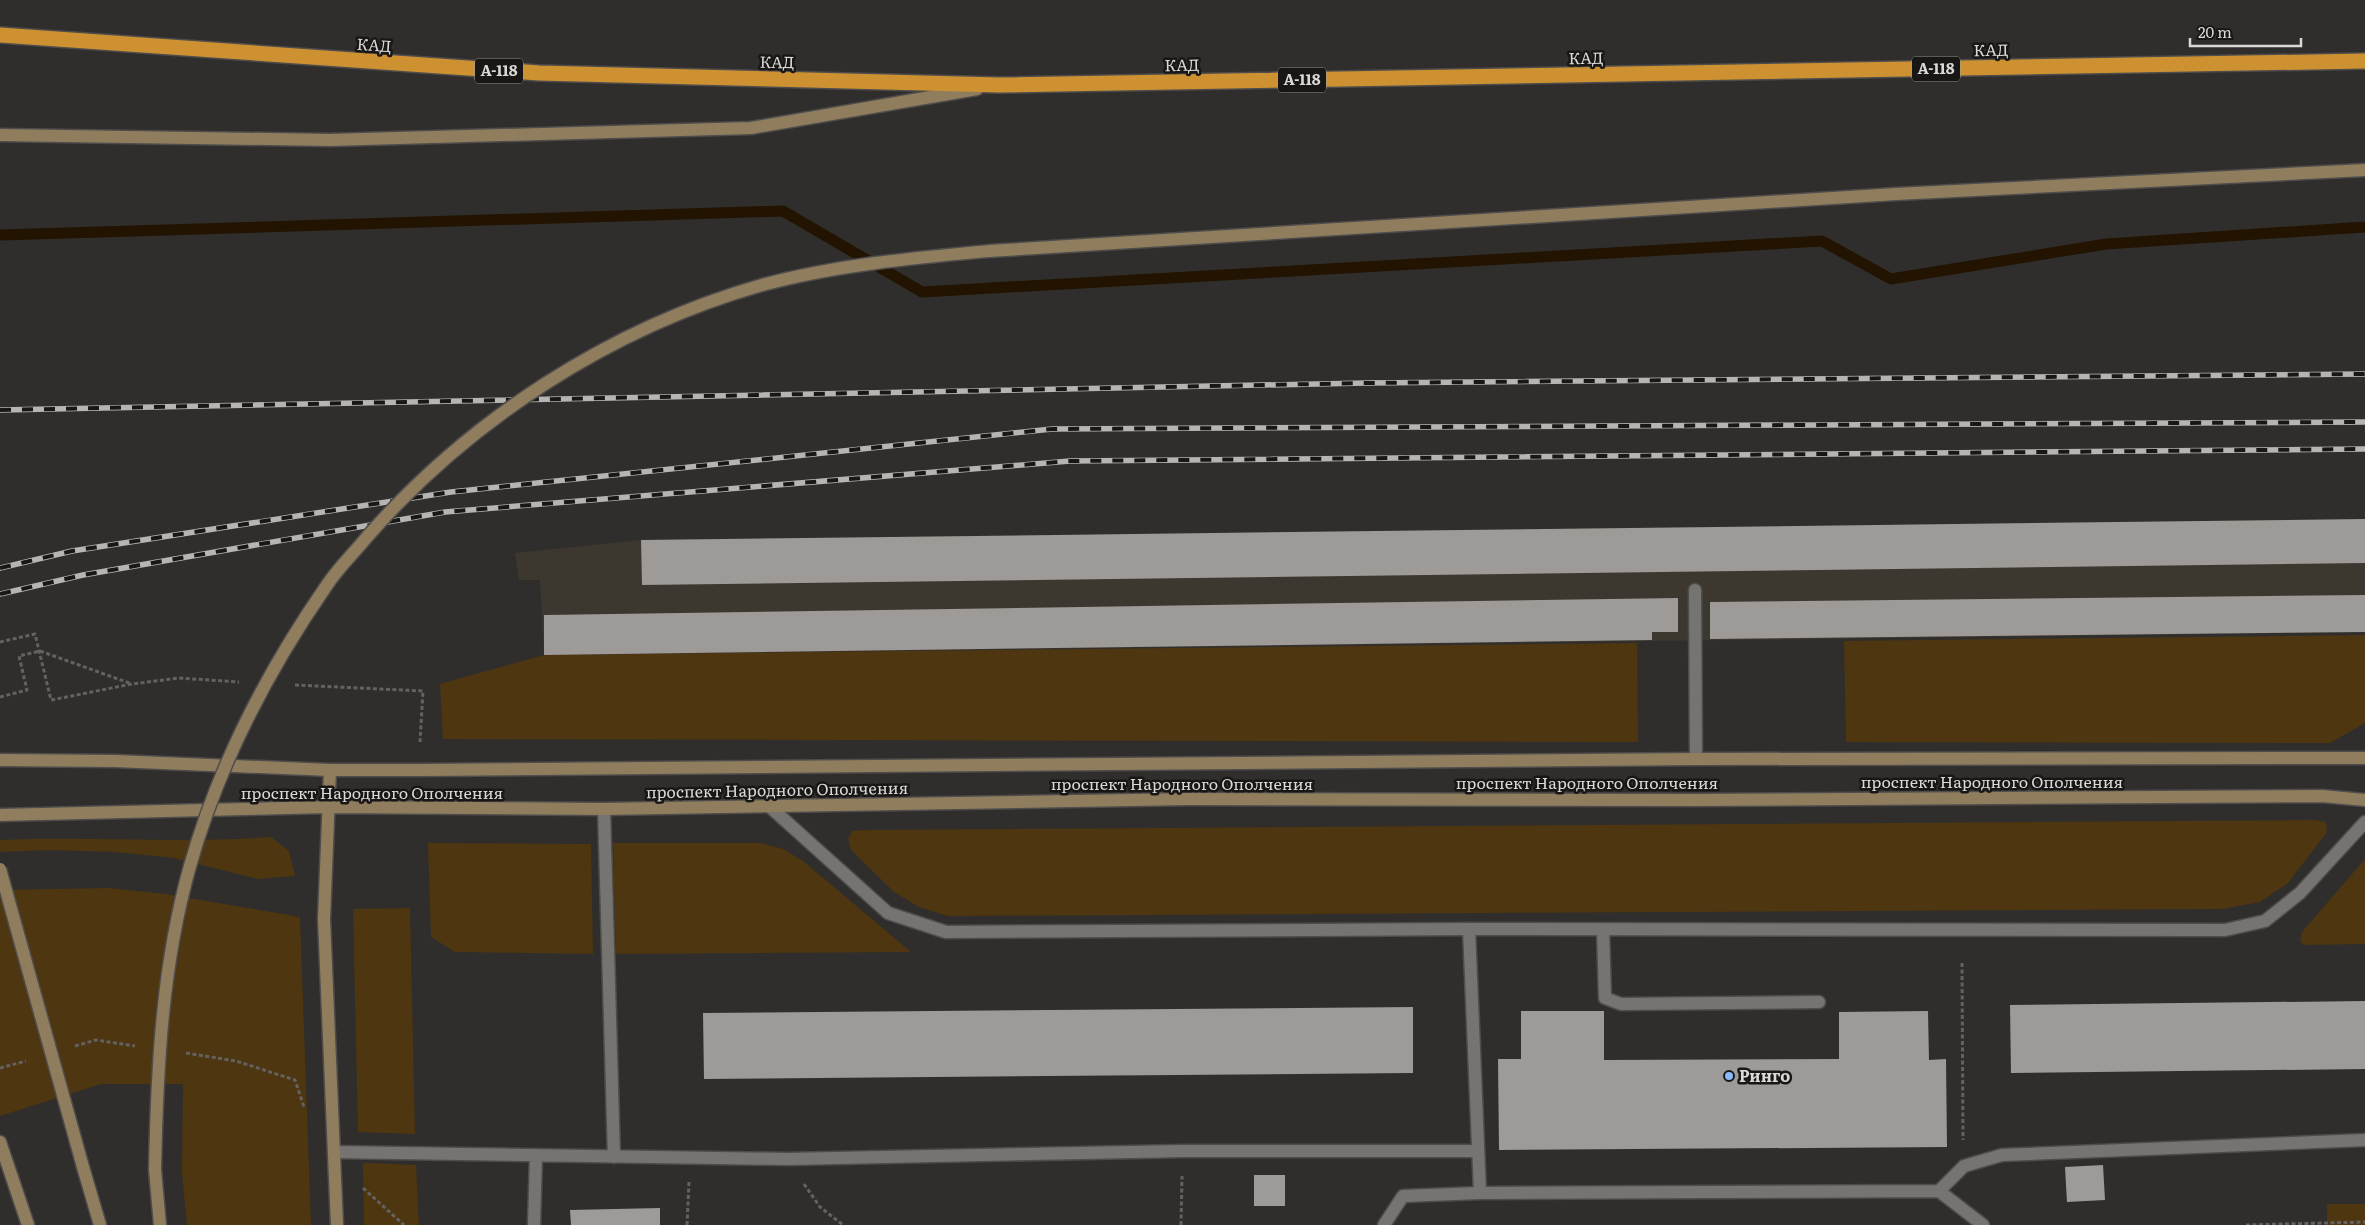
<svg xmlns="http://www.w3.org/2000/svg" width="2365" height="1225" viewBox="0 0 2365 1225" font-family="Literata,serif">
  <rect width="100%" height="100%" fill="#302e2c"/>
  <path fill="#3c372f" d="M 2365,519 L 2365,632 L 544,655 L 540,580 L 519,580 L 515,553 L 641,540 Z"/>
  <path fill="#4d3610" d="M 2365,635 L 2365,723 L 2330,743 L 1846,742 L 1844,641 Z
    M 1637,643 L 1638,742 L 443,739 L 440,684 L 544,655 Z
    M 2315,820 L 2326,822 L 2327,832 L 2288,883 L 2260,902 L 2222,909 L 948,916 L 919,907 L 894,892 L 851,850 L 848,839 L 852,831 L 867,830 Z
    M 271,837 L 289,851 L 295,876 L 258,879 L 174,858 L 115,852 L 49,850 L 0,852 L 0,840 C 90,836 181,844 271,837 Z
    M 428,843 L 591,844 L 593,954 L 455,952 L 431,937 Z
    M 613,843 L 761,843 L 783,849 L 803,861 L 911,952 L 616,954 Z
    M 2365,859 L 2365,944 L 2303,945 L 2300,940 L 2302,932 Z
    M 109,888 L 166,894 L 300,917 L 311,1225 L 187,1225 L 182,1173 L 183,1084 L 101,1084 L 0,1116 L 0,890 Z
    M 410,908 L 415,1134 L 358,1132 L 353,909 Z
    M 363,1163 L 416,1165 L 419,1225 L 364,1225 Z
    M 2327,1204 L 2365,1204 L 2365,1225 L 2327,1225 Z"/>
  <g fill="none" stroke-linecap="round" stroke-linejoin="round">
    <path stroke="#221400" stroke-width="11" d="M 0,235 L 783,211 L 922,292 L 1822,241 L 1891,279 L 2106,244 L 2365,227"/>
  </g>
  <path fill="#9d9a97" d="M 2365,519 L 2365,563 L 642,585 L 641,540 Z
    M 2365,595 L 2365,632 L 1710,639 L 1710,602 Z
    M 1678,598 L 1678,632 L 1652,632 L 1652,640 L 544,655 L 544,615 Z
    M 2365,1001 L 2365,1069 L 2011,1073 L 2010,1005 Z
    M 1413,1007 L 1413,1073 L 704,1079 L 703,1013 Z
    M 1521,1011 L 1604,1011 L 1604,1060 L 1839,1059 L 1839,1012 L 1928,1011 L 1929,1060 L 1946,1059 L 1947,1147 L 1499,1150 L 1498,1059 L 1521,1059 Z
    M 2103,1165 L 2105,1200 L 2067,1202 L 2065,1167 Z
    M 1254,1175 L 1285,1175 L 1285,1206 L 1254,1206 Z
    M 660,1208 L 660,1225 L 571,1225 L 570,1210 Z"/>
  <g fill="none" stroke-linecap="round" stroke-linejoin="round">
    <g stroke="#4e4d4b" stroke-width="15">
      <path id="lane" d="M 1695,590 L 1696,759
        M 604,809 L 614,1157
        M 1603,930 L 1605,998 L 1621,1004 L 1819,1002
        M 334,1152 L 787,1159 L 1183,1151 L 1478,1151
        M 1939,1191 L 1983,1225
        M 1480,1193 L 1939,1191 L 1964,1166 L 2002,1155 L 2365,1140
        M 534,1225 L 536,1155
        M 1384,1225 L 1403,1196 L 1480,1193 L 1469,929"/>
    </g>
    <g stroke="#4e4d4b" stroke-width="15">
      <path id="street" d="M 769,806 L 888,913 L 946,932 L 1469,929 L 2225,930 L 2265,921 L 2300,893 L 2365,822"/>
    </g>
    <g stroke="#4e4d4b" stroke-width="15">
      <path id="secondary" d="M 0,135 L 330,140 L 751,128 L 977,89
        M 1896,194 L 2365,170
        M 0,760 L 115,761 L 330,770 L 420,770 L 1696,759 L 2365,758
        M 330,770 L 324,919 L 337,1225
        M 0,815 L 329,807 L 604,809 L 1188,799 L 1695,800 L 2322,796 L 2365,800
        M 0,1142 L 28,1225
        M 83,1167 L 100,1225
        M 155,1170 L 160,1225"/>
    </g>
    <g stroke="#4e4d4b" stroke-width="18">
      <path id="highway" d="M 0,35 L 539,73 L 999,85 L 2365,61"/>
    </g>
    <path stroke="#646260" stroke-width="3" stroke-dasharray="4 2.5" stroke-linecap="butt" d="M 0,642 L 35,634 L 51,700 L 132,684 L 179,678 L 239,682
      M 295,685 L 423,691 L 420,742
      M 0,697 L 27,690 L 19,656 L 40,651 L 132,684
      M 1962,963 L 1963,1140
      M 75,1046 L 96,1040 L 135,1046
      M 186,1053 L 236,1061 L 295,1080 L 304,1107
      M 0,1068 L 26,1061
      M 804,1184 L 820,1207 L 843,1225
      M 363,1188 L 404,1225
      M 687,1225 L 689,1182
      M 1181,1225 L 1182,1176
      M 2246,1225 L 2365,1222"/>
    <use href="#lane" stroke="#767471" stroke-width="12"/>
    <use href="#street" stroke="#767471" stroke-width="12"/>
    <use href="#secondary" stroke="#907d5e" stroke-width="12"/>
    <use href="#highway" stroke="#cd9131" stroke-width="15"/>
    <g stroke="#b7b5b3" stroke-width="5.5">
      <path id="rail" d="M 0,410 L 1366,383 L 2365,374
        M 0,568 L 72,551 L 451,492 L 1052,429 L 2365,422
        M 0,594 L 83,575 L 445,512 L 1070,461 L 2365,449"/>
    </g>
    <use href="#rail" stroke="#181715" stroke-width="4" stroke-dasharray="11" stroke-linecap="butt"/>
    <g stroke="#4e4d4b" stroke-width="15" stroke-linecap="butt">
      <path id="secondary-bridge" d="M 0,869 L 83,1167
        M 155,1170 C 157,1068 162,965 190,866 C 218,767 268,670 327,585 C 338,568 354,553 367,537 C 470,419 611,328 762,285 C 836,265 913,258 989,251 L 1896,194"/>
    </g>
    <use href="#secondary-bridge" stroke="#907d5e" stroke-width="12"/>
  </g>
  <circle fill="#88bafc" stroke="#181715" stroke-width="2" cx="1729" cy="1076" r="5"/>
  <g text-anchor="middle" stroke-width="5" stroke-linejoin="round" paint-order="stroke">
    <g fill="#181715" stroke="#a09f9d" stroke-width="1">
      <rect x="1912" y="56.5" width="48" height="25" rx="4"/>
      <rect x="475" y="58.5" width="48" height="25" rx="4"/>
      <rect x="1278" y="67.5" width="48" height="25" rx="4"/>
    </g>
    <g font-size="15" font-weight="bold" fill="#dad9d7">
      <text x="1936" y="74">А-118</text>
      <text x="499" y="76">А-118</text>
      <text x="1302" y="85">А-118</text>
    </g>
    <g font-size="16" fill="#dad9d7" stroke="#181715">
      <text transform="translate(374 45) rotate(4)" y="6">КАД</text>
      <text transform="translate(1991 50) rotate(-1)" y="6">КАД</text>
      <text transform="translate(1586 58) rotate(-1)" y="6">КАД</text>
      <text transform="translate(777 62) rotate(1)" y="6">КАД</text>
      <text transform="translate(1182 65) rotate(-1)" y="6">КАД</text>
      <text x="1992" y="788">проспект Народного Ополчения</text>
      <text x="1587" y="789">проспект Народного Ополчения</text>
      <text x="1182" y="790">проспект Народного Ополчения</text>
      <text transform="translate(777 790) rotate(-1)" y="6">проспект Народного Ополчения</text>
      <text x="372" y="799">проспект Народного Ополчения</text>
    </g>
    <g font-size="16" font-weight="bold" fill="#dad9d7" stroke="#181715" text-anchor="start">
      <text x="1739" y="1082">Ринго</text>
    </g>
  </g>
  <path d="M2190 38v8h111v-8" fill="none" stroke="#dad9d7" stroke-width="2.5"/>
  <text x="2198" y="38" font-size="15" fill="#dad9d7" stroke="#181715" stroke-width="4" paint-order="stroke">20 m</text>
</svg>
